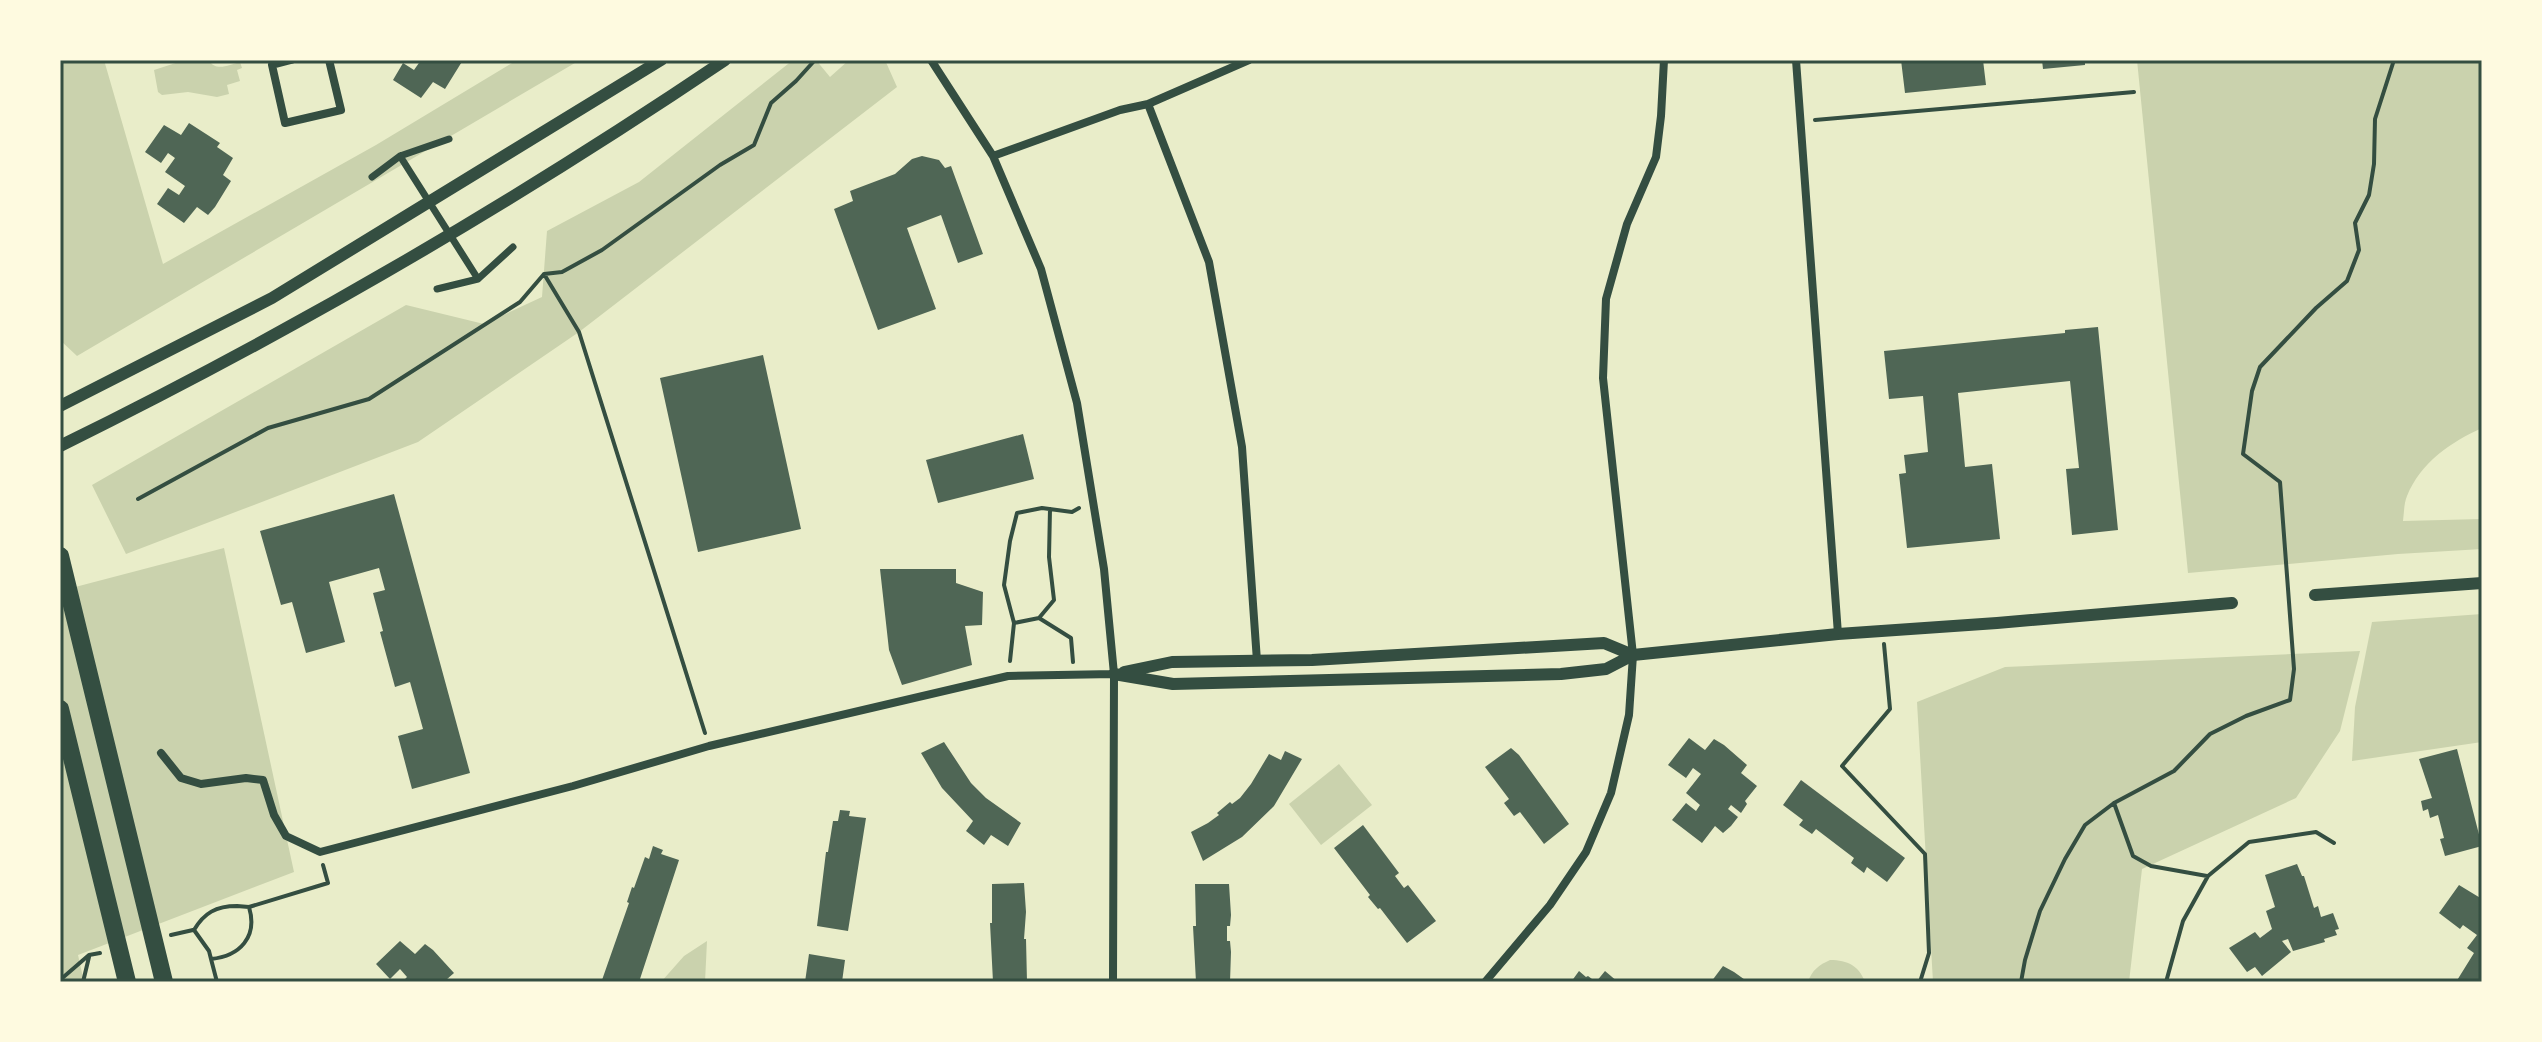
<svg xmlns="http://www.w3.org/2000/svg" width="2542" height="1042" viewBox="0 0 2542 1042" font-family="'Exo 2',sans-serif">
  <rect width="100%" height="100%" fill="#e9edc9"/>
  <path fill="#cad2ad" d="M 60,60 L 104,60 L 163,264 L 376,145 L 517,60 L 580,60 L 77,356 L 60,340 Z
    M 185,60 L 209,60 C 215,72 229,65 240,62 L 242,68 L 237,70 L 240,81 L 227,85 L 229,94 L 217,97 L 188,92 L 162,95 L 158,92 L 154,70 Z
    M 793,60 L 816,60 L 830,77 L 849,60 L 885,60 L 897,87 L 579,332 L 418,442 L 126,554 L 92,485 L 406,305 L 484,324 L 542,297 L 547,231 L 639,182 Z
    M 2137,60 L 2482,60 L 2482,428 C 2451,442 2421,462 2407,496 C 2404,503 2404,513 2403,521 L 2482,519 L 2482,549 L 2398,554 L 2188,573 Z
    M 224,548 L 294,872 L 78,955 L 84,982 L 60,982 L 60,591 Z
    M 2482,614 L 2482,742 L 2352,761 L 2355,707 L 2372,622 Z
    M 2360,651 L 2340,731 L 2296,798 L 2142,869 L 2129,982 L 1933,982 L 1917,702 L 2005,667 Z
    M 1339,764 L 1372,805 L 1321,845 L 1289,804 Z
    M 707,941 L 705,982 L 661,982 L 684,956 Z
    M 1830,960 C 1848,960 1859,966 1865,982 L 1808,982 C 1812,970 1819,965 1830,960 Z"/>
  <path fill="#4f6655" d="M 421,60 L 463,60 L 445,89 L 433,82 L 421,98 L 393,80 L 403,63 L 414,70 Z
    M 1901,60 L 1983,60 L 1986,85 L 1905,93 Z
    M 2042,60 L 2085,60 L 2085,65 L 2043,69 Z
    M 189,123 L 220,143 L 217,147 L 233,158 L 223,175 L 231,181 L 215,207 L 208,215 L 197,207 L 184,223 L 157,204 L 168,188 L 179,195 L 185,186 L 165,172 L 175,158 L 168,153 L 161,163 L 145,152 L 164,125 L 181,135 Z
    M 922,156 L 939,160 L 945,168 L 951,166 L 983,254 L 958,263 L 941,215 L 907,228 L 936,309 L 878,330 L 834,209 L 853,201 L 850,191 L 895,174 L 912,159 Z
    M 2098,327 L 2118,530 L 2072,535 L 2066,469 L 2079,468 L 2070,381 L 1958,393 L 1965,467 L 1992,464 L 2000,539 L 1907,548 L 1899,474 L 1906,473 L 1904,455 L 1928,452 L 1923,396 L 1889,399 L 1884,351 L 2065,333 L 2065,330 Z
    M 763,355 L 801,529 L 698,552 L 660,378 Z
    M 1023,434 L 1034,479 L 938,503 L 926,460 Z
    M 394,494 L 470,773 L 412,789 L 398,736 L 423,729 L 410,682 L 395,687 L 380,632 L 383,631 L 373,593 L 385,590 L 379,568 L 329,582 L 345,642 L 306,653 L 292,602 L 281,605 L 260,531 Z
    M 880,569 L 956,569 L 956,583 L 983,592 L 982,625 L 965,626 L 972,665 L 902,685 L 889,650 Z
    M 1689,738 L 1705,750 L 1714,739 L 1724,745 L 1747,765 L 1741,773 L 1757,786 L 1745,801 L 1747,804 L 1741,813 L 1731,805 L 1728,809 L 1738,817 L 1731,826 L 1723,833 L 1715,826 L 1702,843 L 1672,820 L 1686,803 L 1696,811 L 1700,805 L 1686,793 L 1701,774 L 1693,768 L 1686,778 L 1668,765 Z
    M 944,742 L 971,783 L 986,798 L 1021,823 L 1008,846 L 991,835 L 984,845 L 966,831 L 973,821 L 942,788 L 921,753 Z
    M 1511,748 L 1519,755 L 1569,824 L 1544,844 L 1520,812 L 1514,816 L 1504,803 L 1509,799 L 1485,767 Z
    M 2457,749 L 2482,846 L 2445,856 L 2440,839 L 2444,838 L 2438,815 L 2430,818 L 2428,809 L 2423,811 L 2421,801 L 2432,798 L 2419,759 Z
    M 1285,751 L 1302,759 L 1274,806 L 1242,837 L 1203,861 L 1191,832 L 1208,823 L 1219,815 L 1217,813 L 1230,802 L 1232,804 L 1240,798 L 1251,784 L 1269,754 L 1281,760 Z
    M 1801,780 L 1905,858 L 1887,882 L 1867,867 L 1864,873 L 1851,863 L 1854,858 L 1816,829 L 1812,834 L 1799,825 L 1803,820 L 1783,805 Z
    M 840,810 L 850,811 L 849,816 L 866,818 L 848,931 L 817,926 L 826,852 L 828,852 L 833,821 L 838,821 Z
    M 1363,825 L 1399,873 L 1395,876 L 1404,888 L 1408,885 L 1436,921 L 1407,943 L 1380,908 L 1378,909 L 1368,897 L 1370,895 L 1334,848 Z
    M 653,846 L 663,850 L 661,854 L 679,860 L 639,982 L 602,980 L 629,903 L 627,902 L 632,887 L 634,888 L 645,857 L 649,859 Z
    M 2297,864 L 2302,876 L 2304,876 L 2314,908 L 2318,906 L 2321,917 L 2333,913 L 2339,929 L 2335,930 L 2337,935 L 2324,939 L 2325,942 L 2293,951 L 2288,939 L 2282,941 L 2291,952 L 2262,976 L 2255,967 L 2247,972 L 2229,948 L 2255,932 L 2260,938 L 2272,929 L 2266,911 L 2275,907 L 2265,875 Z
    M 1024,883 L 1026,912 L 1024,939 L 1026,939 L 1027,982 L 993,982 L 990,923 L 992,923 L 992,884 Z
    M 1195,884 L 1229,884 L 1231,915 L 1230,926 L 1227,926 L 1227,941 L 1230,941 L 1231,952 L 1230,982 L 1196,982 L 1193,926 L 1196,926 Z
    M 2459,885 L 2482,899 L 2482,982 L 2456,982 L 2474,953 L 2467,948 L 2477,935 L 2463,925 L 2460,929 L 2439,913 Z
    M 400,941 L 415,954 L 425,944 L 433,950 L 454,973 L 446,980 L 448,982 L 402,982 L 407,977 L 400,969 L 390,979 L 376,964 Z
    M 809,954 L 845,960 L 842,982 L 805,982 Z
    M 1723,966 L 1734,972 L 1748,982 L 1711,982 Z
    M 1579,971 L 1586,977 L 1588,976 L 1596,982 L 1571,982 Z
    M 1605,971 L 1618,982 L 1596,982 Z"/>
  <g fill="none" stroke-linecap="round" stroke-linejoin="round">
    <path stroke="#344e41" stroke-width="4" d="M 1815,120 L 2134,92
      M 544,274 L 579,332 L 705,733
      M 138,499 L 268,428 L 369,399 L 520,302 L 544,274 L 562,272 L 602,250 L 720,165 L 754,145 L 771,103 L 796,81 L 815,60
      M 1039,618 L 1071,638 L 1073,662
      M 1014,623 L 1039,618 L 1054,600 L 1049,557 L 1050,509
      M 1884,644 L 1890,709 L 1842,766 L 1925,854 L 1929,953 L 1920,982
      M 1010,661 L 1014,623 L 1004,585 L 1010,541 L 1017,513 L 1042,508 L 1072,512 L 1079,508
      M 2114,803 L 2133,856 L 2151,866 L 2207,876
      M 237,906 L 249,907 C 258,937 240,956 211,959 L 209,951 L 194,930 C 204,913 216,906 237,906 Z
      M 249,907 L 328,883 L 323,865
      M 171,935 L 193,930
      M 211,959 L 217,982
      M 60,980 L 89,955 L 100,953
      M 83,982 L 89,957
      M 2021,982 L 2025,960 L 2040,911 L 2065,859 L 2085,825 L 2114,803 L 2174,771 L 2210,734 L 2246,716 L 2290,700 L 2294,669 L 2280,482 L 2243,454 L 2252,391 L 2260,367 L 2316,308 L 2347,281 L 2359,250 L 2355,223 L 2369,195 L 2374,164 L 2375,119 L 2394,60
      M 2166,982 L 2183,921 L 2208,876 L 2249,842 L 2316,832 L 2334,843"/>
    <path stroke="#344e41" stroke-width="7" d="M 400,156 L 478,279
      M 372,177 L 400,156 L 449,139
      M 437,289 L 478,279 L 513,247"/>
    <path stroke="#344e41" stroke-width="8" d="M 291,60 L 272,65 L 285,123 L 341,110 L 329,60
      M 931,60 L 993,156 L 1041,269 L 1077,403 L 1104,569 L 1114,674 L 1113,982
      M 1796,60 L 1838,634
      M 1148,104 L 1249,60
      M 993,156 L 1120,110 L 1148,104 L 1209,262 L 1242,447 L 1257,661
      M 161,753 L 181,778 L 201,784 L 246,778 L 263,780 L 274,815 L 286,836 L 320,852 L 573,786 L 709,746 L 1008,676 L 1114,674
      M 1485,982 L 1550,905 L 1586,852 L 1611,793 L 1629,715 L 1633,655 L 1603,378 L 1606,299 L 1627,224 L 1656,157 L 1661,116 L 1664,60"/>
    <path stroke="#344e41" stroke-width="12" d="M 60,406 L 272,298 L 661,60
      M 60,446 C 290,333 513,203 725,60
      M 2315,595 L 2482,583
      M 1124,672 L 1172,662 L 1312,660 L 1604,643 L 1633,655
      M 1114,674 L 1173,684 L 1561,674 L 1606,669 L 1633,655 L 1838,634 L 1997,623 L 2232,603"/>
    <path stroke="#344e41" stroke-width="18" d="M 60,556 L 164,982
      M 60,709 L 127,982"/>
  </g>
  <rect width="2542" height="1042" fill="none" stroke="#fefae0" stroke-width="124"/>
  <rect x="62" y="62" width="2418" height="918" fill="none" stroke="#344e41" stroke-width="3"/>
</svg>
